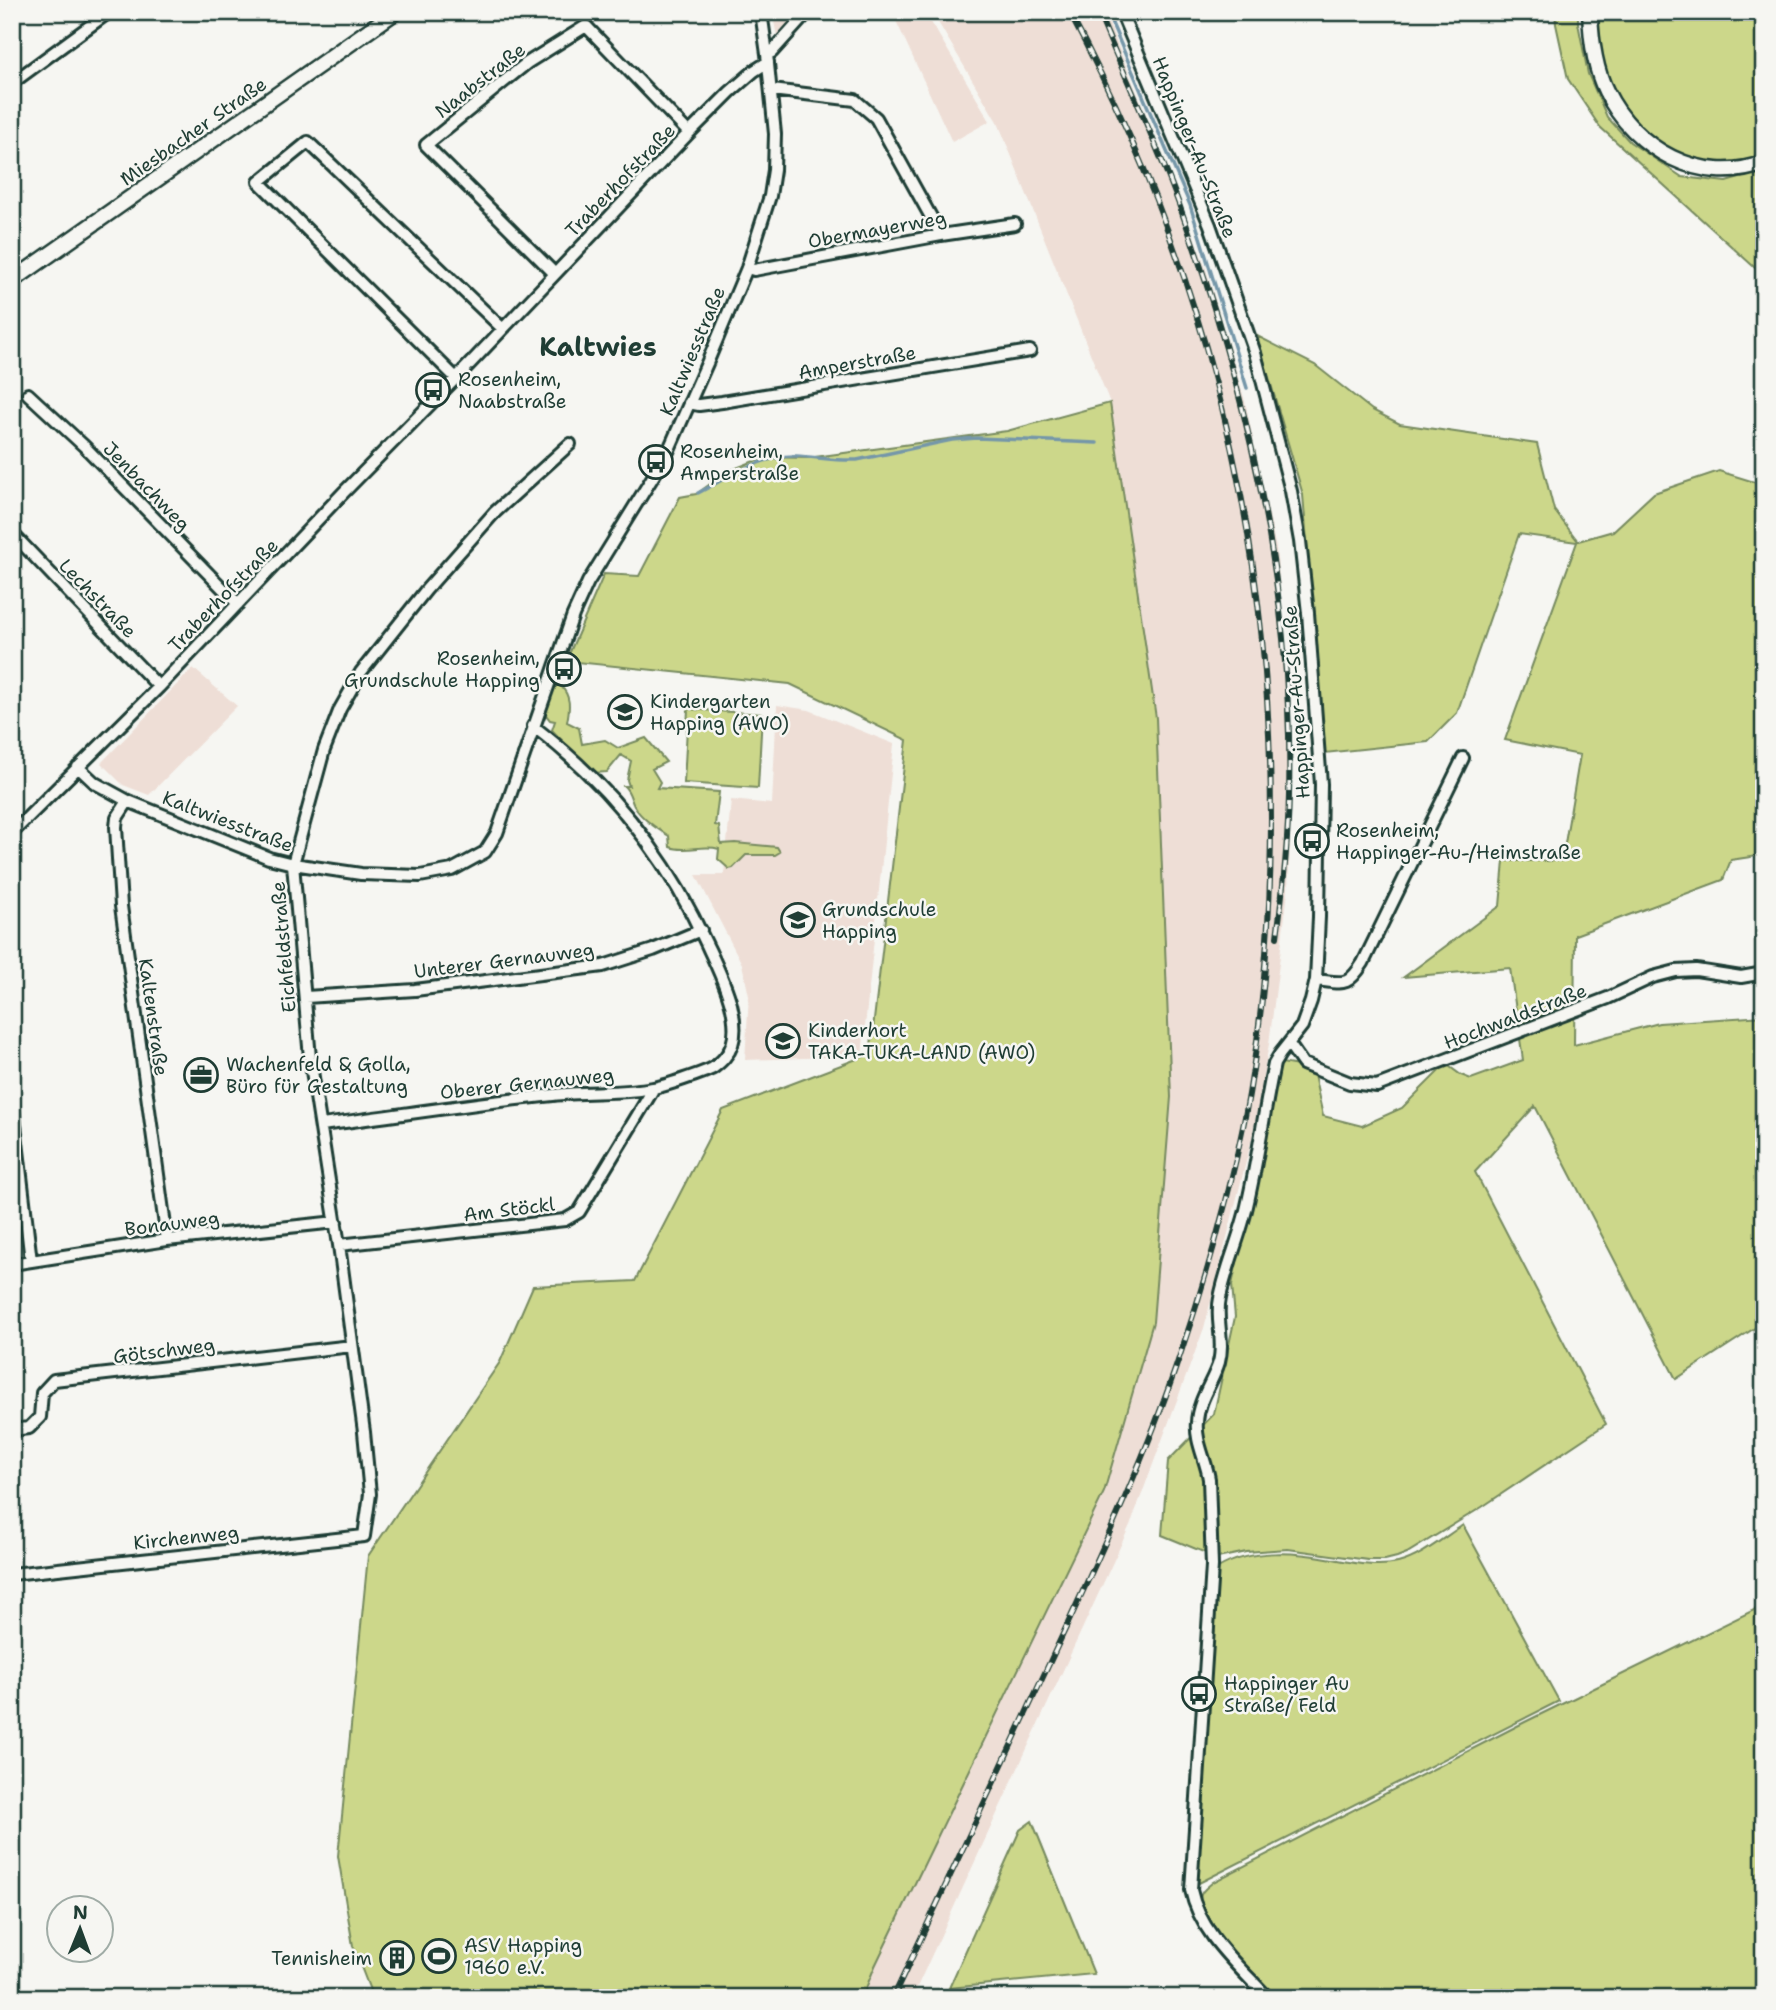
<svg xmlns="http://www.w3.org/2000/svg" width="1776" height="2010" viewBox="0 0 1776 2010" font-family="'Shantell Sans',sans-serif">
  <rect width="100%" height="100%" fill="#f6f6f2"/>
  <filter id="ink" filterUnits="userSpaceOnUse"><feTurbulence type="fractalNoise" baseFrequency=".0143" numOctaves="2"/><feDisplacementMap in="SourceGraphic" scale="14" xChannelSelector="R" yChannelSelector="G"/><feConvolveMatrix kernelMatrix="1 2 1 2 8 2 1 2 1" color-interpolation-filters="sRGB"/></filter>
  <g filter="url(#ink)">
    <path fill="#eeded6" d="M 772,12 L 802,12 L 777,36 Z
      M 892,12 L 925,12 L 990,121 L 952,142 Z
      M 932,12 L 1104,12 L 1169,171 L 1205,266 L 1245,401 L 1276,548 L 1289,678 L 1292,785 L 1288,891 L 1269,1044 L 1252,1138 L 1204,1328 L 1131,1523 L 912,1998 L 862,1998 L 875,1966 L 1104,1492 L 1153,1322 L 1171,1097 L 1110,403 L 999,125 Z
      M 193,668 L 237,706 L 149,795 L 123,785 L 101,763 Z
      M 777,705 L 809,710 L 894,744 L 862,1056 L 745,1060 L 749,996 L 742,964 L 696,875 L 724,875 L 731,800 L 772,804 Z"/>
    <path fill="#ccd78a" stroke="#768a5f" stroke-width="2" d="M 1555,12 L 1578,12 L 1578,23 L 1588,74 L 1607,117 L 1630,142 L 1682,177 L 1726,182 L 1764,171 L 1764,276 L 1600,127 L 1568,79 L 1556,24 Z
      M 1599,12 L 1764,12 L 1764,155 C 1704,179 1637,143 1611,86 C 1601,63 1598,37 1599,12 Z
      M 1257,336 L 1315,365 L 1372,410 L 1400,424 L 1537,444 L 1554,510 L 1578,541 L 1613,531 L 1654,493 L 1719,471 L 1764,485 L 1764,855 L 1731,860 L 1723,880 L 1575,935 L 1574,1045 L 1659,1023 L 1764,1016 L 1764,1322 L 1676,1379 L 1535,1106 L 1475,1172 L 1606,1424 L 1482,1507 L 1407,1553 L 1397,1557 L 1385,1560 L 1368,1560 L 1288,1549 L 1246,1552 L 1218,1558 L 1162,1535 L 1168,1461 L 1214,1414 L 1235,1317 L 1232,1285 L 1278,1068 L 1282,1063 L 1298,1066 L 1314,1075 L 1323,1116 L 1362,1126 L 1402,1108 L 1446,1064 L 1461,1075 L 1471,1079 L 1523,1060 L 1510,968 L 1404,977 L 1500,906 L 1504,861 L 1562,861 L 1580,755 L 1505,740 L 1577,542 L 1519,534 L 1457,713 L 1428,742 L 1325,753 L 1303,495 Z
      M 1110,403 L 1156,718 L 1171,1097 L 1153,1322 L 1104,1492 L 875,1966 L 862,1998 L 373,1998 L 353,1946 L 338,1856 L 368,1556 L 500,1362 L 533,1286 L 635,1281 L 723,1110 L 870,1054 L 907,740 L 790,684 L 566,661 L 604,574 L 639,576 L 680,497 L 696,494 L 729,471 L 764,457 L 807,458 L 1007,431 Z
      M 560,685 C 571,696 570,707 567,722 L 579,728 L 582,744 L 605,740 L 618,748 L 646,738 L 666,762 L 652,769 L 660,782 L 657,788 L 719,792 L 715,825 L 719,826 L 721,844 L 735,843 L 777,847 L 780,852 L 775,855 L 746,855 L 733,868 L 729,869 L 718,859 L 719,849 C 703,844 686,853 670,847 L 669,836 C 656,828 642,819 634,806 C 630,798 631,793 624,786 L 629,786 L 627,780 L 631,761 L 621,755 L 607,772 L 593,773 L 552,730 L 555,721 L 550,720 L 543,711 L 553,687 Z
      M 688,709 L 762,714 L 758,788 L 684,783 Z
      M 1463,1525 L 1559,1701 L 1199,1883 L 1197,1881 L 1215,1575 L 1218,1568 C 1251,1548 1296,1552 1333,1559 C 1354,1563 1377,1568 1398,1563 C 1421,1557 1443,1538 1463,1525 Z
      M 1764,1605 L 1764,1998 L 1275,1998 C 1259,1980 1198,1921 1200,1899 C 1200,1891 1208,1887 1213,1882 L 1525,1722 Z
      M 1032,1821 L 1094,1974 L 949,1988 L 1020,1830 Z"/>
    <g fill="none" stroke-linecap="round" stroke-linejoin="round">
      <path stroke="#7597a9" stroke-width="3.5" d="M 1107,12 L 1190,205 L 1247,388
        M 12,47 L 19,48
        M 698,493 C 727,478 761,455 796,456 C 816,457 836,461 857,460 L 952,440 L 977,438 L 1097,443"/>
      <g stroke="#1f3d34" stroke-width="16">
        <path id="minor" d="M 1121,12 L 1210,225 L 1255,353 L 1291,491 L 1300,541 L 1308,613 L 1321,784 L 1319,917 L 1316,980 L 1311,1001 L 1302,1026 L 1280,1054 L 1274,1064 C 1264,1111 1258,1159 1247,1206 C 1240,1237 1226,1267 1220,1298 C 1215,1320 1225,1340 1219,1362 C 1213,1382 1198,1400 1197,1422 C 1195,1441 1206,1460 1209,1479 L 1212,1566 L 1191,1890 C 1200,1934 1239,1966 1268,1998
          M 767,54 L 772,52 L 808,12
          M 12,83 L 109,12
          M 772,90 L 855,100 L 876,118 L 941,235
          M 747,268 L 754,270 L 941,235 L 1015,224
          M 555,274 L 426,145 L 527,63 L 586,26 L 689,133
          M 456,378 L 259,182 L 308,142 L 503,329
          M 28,394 L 84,446 L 238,604
          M 689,403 L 699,405 L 722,402 L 1030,351
          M 12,533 L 159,687
          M 78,767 L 95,783 L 128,801 L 269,858 L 293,864 L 361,874 L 420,876 L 452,870 L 485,852 L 497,833 L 573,615 L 588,582 L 667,454 L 708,361 L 747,268 L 770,196 L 774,170 L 775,134 L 767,54 L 761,12
          M 128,801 L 117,818 L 116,827 L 121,906 L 167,1240
          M 12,833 L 159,687 L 344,492 L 462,372 L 689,133 L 730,92 L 754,71 L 768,62
          M 1316,980 C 1343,983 1347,988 1363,963 L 1463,758
          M 306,997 L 415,990 L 603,966 L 653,950 L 701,930
          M 1289,1044 L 1303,1064 L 1350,1083 L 1377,1086 L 1608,998 L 1653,977 L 1676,971 L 1696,970 L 1741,977 L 1764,973
          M 12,1099 L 31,1261
          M 322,1125 C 399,1115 475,1103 553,1095 C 585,1091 622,1094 653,1088 C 662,1087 706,1072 713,1068 C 717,1065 722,1061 725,1057 C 750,1029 719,971 706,943 C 667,857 608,783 533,726
          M 339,1245 L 565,1220 L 579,1212 L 654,1088
          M 12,1264 L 167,1240 L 336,1222
          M 12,1430 L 29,1428 L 40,1417 L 42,1393 L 54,1380 L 352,1346
          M 12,1574 L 364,1536 L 370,1494 L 364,1432 L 339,1245 L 310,1058 L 293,864 L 324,750 L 340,709 L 361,672 L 426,590 L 494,513 L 570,444"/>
      </g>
      <g stroke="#1f3d34" stroke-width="19">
        <path id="secondary" d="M 1590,12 C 1591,39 1594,67 1606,91 C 1634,149 1701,187 1764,163
          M 12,281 L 395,12"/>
      </g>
      <use href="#minor" stroke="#f6f6f2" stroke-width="10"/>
      <use href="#secondary" stroke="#f6f6f2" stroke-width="14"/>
      <g stroke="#1f3d34" stroke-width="6">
        <path id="rail" d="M 1098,12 C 1125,77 1156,141 1180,207 C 1248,394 1294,594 1289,795 C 1288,843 1283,890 1277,937
          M 893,1998 C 945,1887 997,1775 1049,1664 C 1096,1563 1145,1461 1180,1355 C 1206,1279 1228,1201 1244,1122 C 1263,1022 1271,921 1271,819 C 1271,534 1204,263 1069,12"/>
      </g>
      <use href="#rail" stroke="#f6f6f2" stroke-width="3.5" stroke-dasharray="10" stroke-linecap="butt"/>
    </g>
  </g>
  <defs>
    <g id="bus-ring" transform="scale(1.75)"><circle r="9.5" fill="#f6f6f2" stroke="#1f3d34" stroke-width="1.5"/><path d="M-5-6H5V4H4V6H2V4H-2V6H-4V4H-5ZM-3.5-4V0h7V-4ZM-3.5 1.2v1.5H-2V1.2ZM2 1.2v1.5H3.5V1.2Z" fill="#1f3d34"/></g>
    <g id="school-ring" transform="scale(1.75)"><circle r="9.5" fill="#f6f6f2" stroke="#1f3d34" stroke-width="1.5"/><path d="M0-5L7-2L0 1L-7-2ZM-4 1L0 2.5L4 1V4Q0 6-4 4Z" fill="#1f3d34"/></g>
    <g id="office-ring" transform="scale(1.75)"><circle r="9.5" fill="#f6f6f2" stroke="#1f3d34" stroke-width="1.5"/><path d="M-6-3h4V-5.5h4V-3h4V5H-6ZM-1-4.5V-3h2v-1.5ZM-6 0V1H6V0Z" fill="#1f3d34"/></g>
    <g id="stadium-ring" transform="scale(1.75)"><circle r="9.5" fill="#f6f6f2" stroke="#1f3d34" stroke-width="1.5"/><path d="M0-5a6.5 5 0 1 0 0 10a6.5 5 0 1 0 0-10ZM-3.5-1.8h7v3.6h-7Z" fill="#1f3d34"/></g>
    <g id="building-ring" transform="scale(1.75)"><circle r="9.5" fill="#f6f6f2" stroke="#1f3d34" stroke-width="1.5"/><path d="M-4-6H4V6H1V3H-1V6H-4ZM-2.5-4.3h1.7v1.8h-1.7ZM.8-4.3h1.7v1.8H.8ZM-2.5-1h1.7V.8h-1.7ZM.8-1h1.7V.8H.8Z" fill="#1f3d34"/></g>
  </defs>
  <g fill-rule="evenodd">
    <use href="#bus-ring" x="433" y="390"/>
    <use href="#bus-ring" x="656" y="462"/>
    <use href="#bus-ring" x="564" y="669"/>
    <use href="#school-ring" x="625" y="712"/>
    <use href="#bus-ring" x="1312" y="841"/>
    <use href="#school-ring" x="798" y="920"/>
    <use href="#school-ring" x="783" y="1041"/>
    <use href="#office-ring" x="201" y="1075"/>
    <use href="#bus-ring" x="1199" y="1694"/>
    <use href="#stadium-ring" x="439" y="1956"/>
    <use href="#building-ring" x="397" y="1958"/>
  </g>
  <g text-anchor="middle" stroke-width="5" stroke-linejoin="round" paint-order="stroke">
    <g font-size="19" fill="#1f3d34" stroke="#f6f6f2">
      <text transform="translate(480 80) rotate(-38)" y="7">Naabstraße</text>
      <text transform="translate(193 131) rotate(-35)" y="7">Miesbacher Straße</text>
      <text transform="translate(1195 147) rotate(68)" y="7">Happinger-Au-Straße</text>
      <text transform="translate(620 180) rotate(-46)" y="7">Traberhofstraße</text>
      <text transform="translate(877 229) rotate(-10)" y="7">Obermayerweg</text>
      <text transform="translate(692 351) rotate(-67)" y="7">Kaltwiesstraße</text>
      <text transform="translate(857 362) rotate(-10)" y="7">Amperstraße</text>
      <text transform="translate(147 486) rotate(46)" y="7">Jenbachweg</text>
      <text transform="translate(223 595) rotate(-46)" y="7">Traberhofstraße</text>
      <text transform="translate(98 598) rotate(46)" y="7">Lechstraße</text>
      <text transform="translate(1296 702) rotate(-94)" y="7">Happinger-Au-Straße</text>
      <text transform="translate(228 821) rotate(21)" y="7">Kaltwiesstraße</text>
      <text transform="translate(283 947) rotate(-95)" y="7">Eichfeldstraße</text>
      <text transform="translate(504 960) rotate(-7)" y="7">Unterer Gernauweg</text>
      <text transform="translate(1515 1016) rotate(-21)" y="7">Hochwaldstraße</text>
      <text transform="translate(154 1017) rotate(82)" y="7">Kaltenstraße</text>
      <text transform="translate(527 1083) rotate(-6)" y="7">Oberer Gernauweg</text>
      <text transform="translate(509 1209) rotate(-7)" y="7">Am Stöckl</text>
      <text transform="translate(172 1223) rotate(-7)" y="7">Bonauweg</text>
      <text transform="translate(164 1350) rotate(-7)" y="7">Götschweg</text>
      <text transform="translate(186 1537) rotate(-6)" y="7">Kirchenweg</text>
    </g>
    <g font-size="19" fill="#1f3d34" stroke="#f6f6f2" text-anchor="start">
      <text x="458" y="386">Rosenheim,<tspan x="458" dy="22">Naabstraße</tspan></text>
      <text x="680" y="458">Rosenheim,<tspan x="680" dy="22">Amperstraße</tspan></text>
      <text x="540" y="665" text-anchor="end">Rosenheim,<tspan x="540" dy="22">Grundschule Happing</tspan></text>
      <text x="650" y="708">Kindergarten<tspan x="650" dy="22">Happing (AWO)</tspan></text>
      <text x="1336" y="837">Rosenheim,<tspan x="1336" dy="22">Happinger-Au-/Heimstraße</tspan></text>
      <text x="822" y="916">Grundschule<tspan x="822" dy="22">Happing</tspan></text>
      <text x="808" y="1037">Kinderhort<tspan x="808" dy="22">TAKA-TUKA-LAND (AWO)</tspan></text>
      <text x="226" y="1071">Wachenfeld &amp; Golla,<tspan x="226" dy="22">Büro für Gestaltung</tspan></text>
      <text x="1224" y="1690">Happinger Au<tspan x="1224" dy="22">Straße/ Feld</tspan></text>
      <text x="464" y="1952">ASV Happing<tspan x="464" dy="22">1960 e.V.</tspan></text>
      <text x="372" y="1965" text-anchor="end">Tennisheim</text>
    </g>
    <g font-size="26" font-weight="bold" fill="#1f3d34" stroke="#f6f6f2">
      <text x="598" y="356">Kaltwies</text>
    </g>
  </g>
  <rect width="1776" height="2010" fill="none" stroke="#f6f6f2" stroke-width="42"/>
  <rect x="21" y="21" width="1734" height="1968" fill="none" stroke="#1f3d34" stroke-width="2.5" filter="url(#ink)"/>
  <g transform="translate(80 1929) rotate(1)"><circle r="33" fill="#f6f6f2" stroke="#a0aca6" stroke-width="2"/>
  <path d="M0-5L12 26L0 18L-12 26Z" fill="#1f3d34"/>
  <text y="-10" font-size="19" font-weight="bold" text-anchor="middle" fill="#1f3d34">N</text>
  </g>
</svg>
